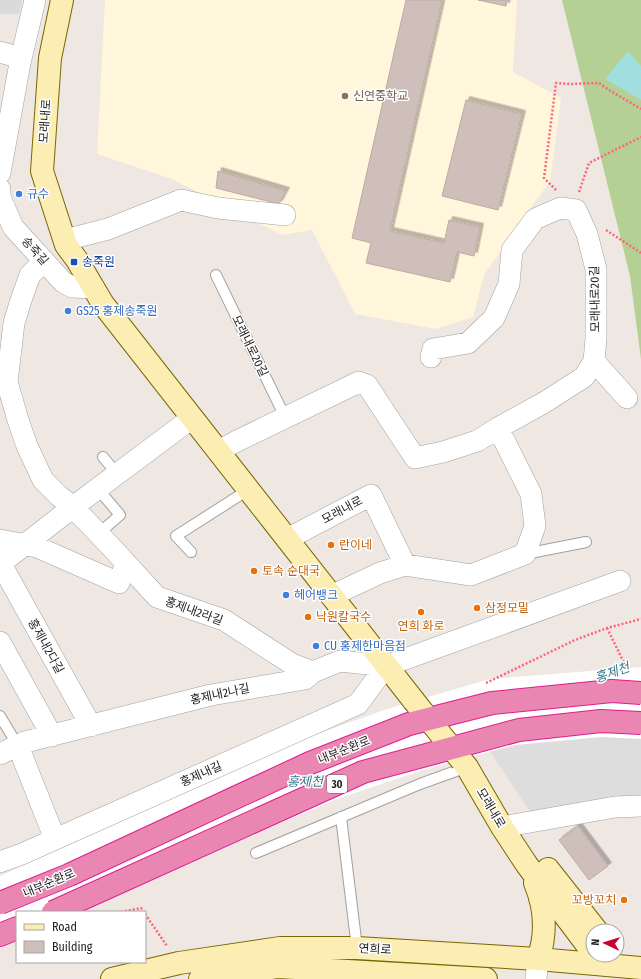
<svg xmlns="http://www.w3.org/2000/svg" width="641" height="979" viewBox="0 0 641 979" font-family="'Fira Sans Condensed','Noto Sans KR',sans-serif">
  <defs>
    <filter id="shadow"><feDropShadow dx="3.5" dy="-3.5" stdDeviation="0" flood-color="#0004"/></filter>
  </defs>
  <rect width="100%" height="100%" fill="#efe7e2"/>
  <path fill="#dbdada" d="M 0,0 L 22,0 L 19,14 L 0,14 Z"/>
  <path fill="#fff6db" d="M 105,0 L 517,0 L 513,72 L 561,98 L 550,181 L 484,275 L 473,317 L 436,329 L 355,314 L 312,230 L 282,235 L 172,179 L 97,154 Z"/>
  <path fill="#b5d095" d="M 562,0 L 641,0 L 641,359 L 630,276 Z"/>
  <path fill="#ddd" d="M 641,708 L 641,799 L 530,812 L 478,733 Z"/>
  <path fill="#a0dfdd" d="M 628,51 L 641,66 L 641,100 L 605,79 Z"/>
  <path fill="#fff" d="M 641,667 L 641,739 L 601,737 L 515,745 L 423,770 L 337,799 L 260,832 L 81,912 L 17,912 L 17,940 L 0,948 L 0,876 L 295,742 L 387,709 L 490,679 Z"/>
  <path fill="#cfbfbb" stroke="#c1a9a4" filter="url(#shadow)" d="M 406,0 L 442,0 L 390,231 L 444,243 L 449,220 L 480,227 L 474,256 L 457,252 L 450,282 L 366,263 L 371,243 L 352,238 Z
    M 478,0 L 507,0 L 506,6 Z
    M 466,100 L 522,114 L 498,210 L 442,196 Z
    M 218,171 L 286,191 L 279,204 L 216,188 Z
    M 578,826 L 608,866 L 589,880 L 559,840 Z"/>
  <g fill="none" stroke-linecap="round" stroke-linejoin="round">
    <g stroke="#a1a1a1" stroke-width="12">
      <path id="lane" d="M 216,275 L 285,417
        M 103,457 L 117,474
        M 98,489 L 120,515 L 98,534
        M 191,552 L 176,536 L 248,490
        M 525,554 L 586,542
        M 0,716 L 18,746
        M 341,817 L 357,948
        M 256,853 L 420,784 L 467,767"/>
    </g>
    <g stroke="#a1a1a1" stroke-width="22">
      <path id="street" d="M 0,52 L 21,58
        M 0,173 L 20,63 L 35,0
        M 0,189 L 0,197 L 13,227 L 63,282 L 72,287 L 94,288
        M 65,240 L 108,229 L 181,200 L 218,208 L 285,215
        M 44,261 L 30,275 L 21,300 L 14,323 L 7,382 L 18,420 L 27,446 L 43,480 L 59,496 L 73,507 L 114,550 L 157,597 L 224,620 L 292,664 L 313,672
        M 431,357 L 433,349 L 468,343 L 494,318 L 509,284 L 512,250 L 535,219 L 560,208 L 576,210 L 587,234 L 596,269 L 596,339 L 594,361 L 627,398
        M 218,451 L 237,441 L 359,382 L 367,385 L 415,458 L 443,452 L 477,441 L 498,428 L 545,402 L 584,377 L 594,361
        M 287,539 L 371,495 L 405,565
        M 0,540 L 37,547 L 119,583 L 126,563
        M 0,564 L 73,507 L 192,418
        M 0,567 L 6,573 L 91,726
        M 331,596 L 380,573 L 405,565 L 471,575 L 525,554 L 535,526 L 531,494 L 498,428
        M 0,642 L 52,736
        M 18,746 L 55,839
        M 0,754 L 25,742 L 211,695 L 305,679 L 313,672 L 340,661 L 386,666 L 620,581
        M 502,827 L 615,807 L 641,806
        M 0,862 L 22,854 L 358,704 L 386,666
        M 536,979 L 538,959"/>
    </g>
    <g stroke="#786700" stroke-width="24">
      <path id="secondary" d="M 62,0 L 50,58 L 42,171 L 66,245 L 77,260 L 103,304 L 414,701
        M 462,761 L 467,767 L 502,827 L 527,865 L 593,953
        M 548,869 L 597,931
        M 535,883 C 545,907 547,934 538,959
        M 112,979 L 179,963 L 280,948 L 357,948 L 538,959 L 641,968
        M 200,979 L 278,967 L 486,979"/>
    </g>
    <g stroke="#e01c90" stroke-width="24">
      <path id="highway" d="M 0,935 L 17,928"/>
    </g>
    <path stroke="#ff637a" stroke-width="2.5" stroke-dasharray="2 2" stroke-linecap="butt" d="M 556,190 L 544,178 L 556,83 L 570,84 L 599,83 L 609,90 L 641,109
      M 579,192 L 589,163 L 641,137
      M 606,230 L 641,253
      M 607,628 L 629,673
      M 486,683 L 575,640 L 607,628 L 641,619
      M 121,912 L 141,908 L 144,912
      M 145,914 L 167,946"/>
    <use href="#lane" stroke="#fff" stroke-width="10"/>
    <use href="#street" stroke="#fff" stroke-width="21"/>
    <use href="#secondary" stroke="#fcedb3" stroke-width="22"/>
    <use href="#highway" stroke="#ea86b2" stroke-width="22"/>
    <g stroke="#786700" stroke-width="24" stroke-linecap="butt">
      <path id="secondary-bridge" d="M 414,701 L 462,761"/>
    </g>
    <g stroke="#e01c90" stroke-width="24" stroke-linecap="butt">
      <path id="highway-bridge" d="M 0,903 L 69,875 L 310,763 L 409,724 L 492,703 L 612,691 L 641,693
        M 53,912 L 363,772 L 519,730 L 601,721 L 641,723"/>
    </g>
    <use href="#secondary-bridge" stroke="#fcedb3" stroke-width="22"/>
    <use href="#highway-bridge" stroke="#ea86b2" stroke-width="22"/>
  </g>
  <circle fill="#8d6e63" stroke="#fff" stroke-width="1.5" cx="345" cy="96" r="4"/>
  <g fill="#3f7fe0" stroke="#fff" stroke-width="1.5">
    <circle cx="19" cy="194" r="4"/>
    <circle cx="68" cy="311" r="4"/>
    <circle cx="286" cy="595" r="4"/>
    <circle cx="316" cy="646" r="4"/>
  </g>
  <rect fill="#1a4fb4" stroke="#fff" stroke-width="1.5" x="70" y="258" width="8" height="8" rx="2"/>
  <g fill="#e8710a" stroke="#fff" stroke-width="1.5">
    <circle cx="331" cy="545" r="4"/>
    <circle cx="254" cy="571" r="4"/>
    <circle cx="477" cy="608" r="4"/>
    <circle cx="421" cy="612" r="4"/>
    <circle cx="308" cy="617" r="4"/>
    <circle cx="624" cy="900" r="4"/>
  </g>
  <g text-anchor="middle" stroke-width="3" stroke-linejoin="round" paint-order="stroke">
    <rect fill="#fff" stroke="#616161" stroke-width="1" x="327" y="775" width="20" height="18" rx="3"/>
    <g font-size="11" font-weight="bold" fill="#1d1d1d">
      <text x="337" y="788">30</text>
    </g>
    <g font-size="12" fill="#785e54" stroke="#fff" text-anchor="start">
      <text x="353" y="100">신연중학교</text>
    </g>
    <g font-size="12" fill="#1d1d1d" stroke="#fff">
      <text transform="translate(45 121) rotate(-86)" y="4">모래내로</text>
      <text transform="translate(35 251) rotate(48)" y="4">송죽길</text>
      <text transform="translate(595 299) rotate(-91)" y="4">모래내로20길</text>
      <text transform="translate(250 346) rotate(64)" y="4">모래내로20길</text>
      <text transform="translate(342 510) rotate(-28)" y="4">모래내로</text>
      <text transform="translate(194 611) rotate(20)" y="4">홍제내2라길</text>
      <text transform="translate(46 646) rotate(61)" y="4">홍제내2다길</text>
      <text transform="translate(220 694) rotate(-12)" y="4">홍제내2나길</text>
      <text transform="translate(344 750) rotate(-22)" y="4">내부순환로</text>
      <text transform="translate(201 774) rotate(-24)" y="4">홍제내길</text>
      <text transform="translate(491 808) rotate(59)" y="4">모래내로</text>
      <text transform="translate(49 883) rotate(-23)" y="4">내부순환로</text>
      <text transform="translate(375 949) rotate(3)" y="4">연희로</text>
    </g>
    <g font-size="12" fill="#366cbe" stroke="#fff" text-anchor="start">
      <text x="27" y="198">규수</text>
      <text x="76" y="315">GS25 홍제송죽원</text>
      <text x="294" y="599">헤어뱅크</text>
      <text x="324" y="650">CU 홍제한마음점</text>
    </g>
    <g font-size="12" fill="#164399" stroke="#fff" text-anchor="start">
      <text x="82" y="266">송죽원</text>
    </g>
    <g font-size="12" fill="#c56008" stroke="#fff" text-anchor="start">
      <text x="339" y="549">란이네</text>
      <text x="262" y="575">토속 순대국</text>
      <text x="485" y="612">삼정모밀</text>
      <text x="316" y="621">낙원칼국수</text>
      <text x="421" y="630" text-anchor="middle">연희 화로</text>
      <text x="616" y="904" text-anchor="end">꼬방꼬치</text>
    </g>
    <g font-size="13" font-style="italic" fill="#3b7b90" stroke="#fff">
      <text transform="translate(612 672) rotate(-20)" y="5">홍제천</text>
      <text x="305" y="786">홍제천</text>
    </g>
  </g>
  <rect x="16" y="911" width="130" height="52" fill="#ffffff" stroke="#a5a5a5"/>
  <rect x="24" y="924" width="20" height="6" fill="#fcedb3" stroke="#a5a5a5"/>
  <text x="52" y="931" font-size="12" fill="#1d1d1d">Road</text>
  <rect x="24" y="941" width="20" height="12" fill="#cfbfbb" stroke="#a5a5a5"/>
  <text x="52" y="951" font-size="12" fill="#1d1d1d">Building</text>
  <g transform="translate(605 943) rotate(274)"><circle r="19" fill="#ffffff" stroke="#a5a5a5"/>
  <path d="M0-3L7 15L0 10L-7 15Z" fill="#ca0033"/>
  <text y="-6" font-size="11" font-weight="bold" text-anchor="middle" fill="#1d1d1d">N</text>
  </g>
</svg>
